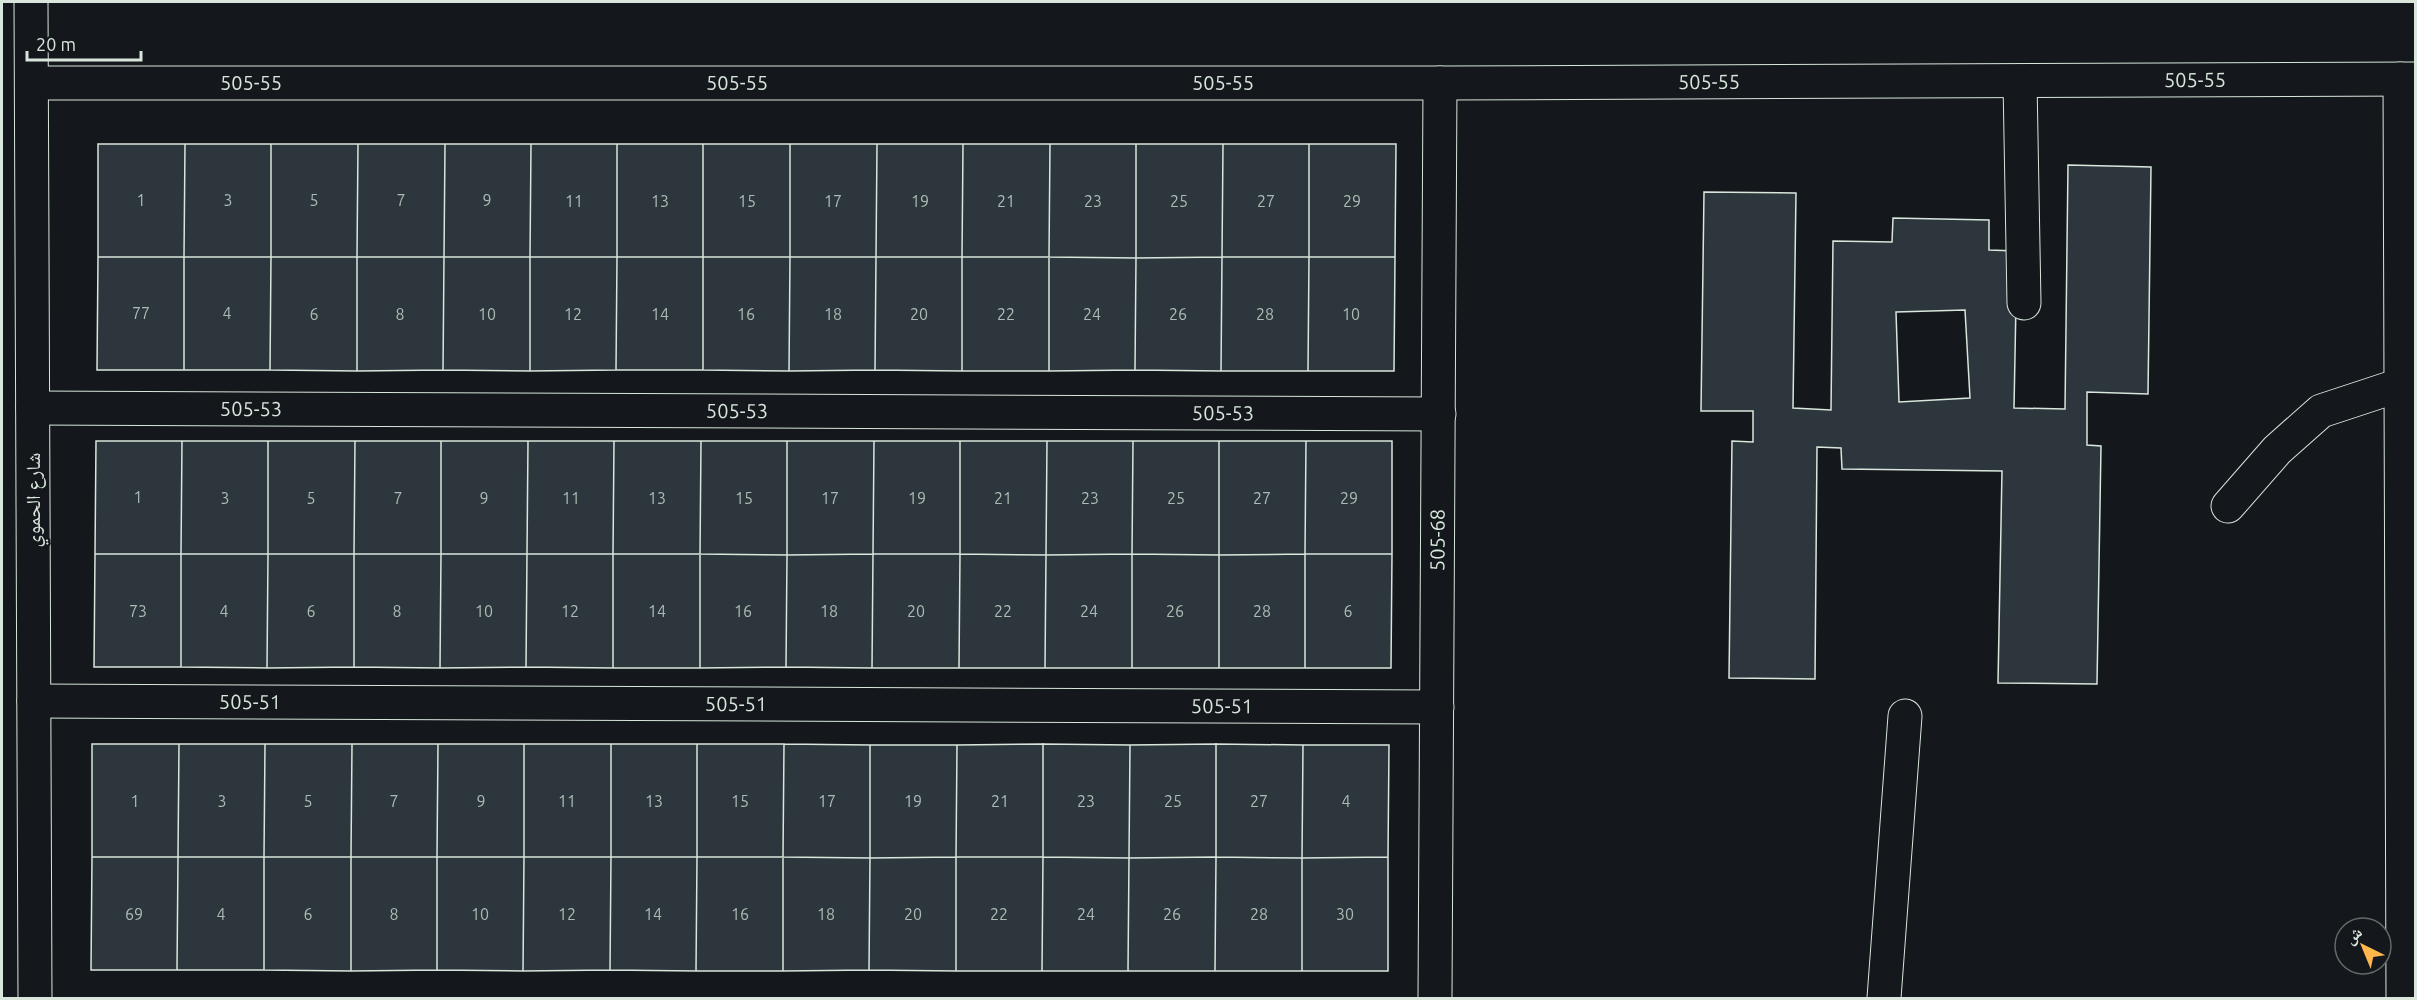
<svg xmlns="http://www.w3.org/2000/svg" width="2417" height="1000" viewBox="0 0 2417 1000" font-family="Ubuntu,'Noto Naskh Arabic',sans-serif">
  <rect width="100%" height="100%" fill="#14181c"/>
  <path fill="#2c363c" stroke="#d8e6dc" stroke-width="1.5" fill-rule="evenodd" d="M 98,144 L 185,144 L 184,257 L 98,257 Z
    M 185,144 L 271,144 L 271,257 L 184,257 Z
    M 271,144 L 358,144 L 357,257 L 271,257 Z
    M 358,144 L 445,144 L 444,257 L 357,257 Z
    M 445,144 L 531,144 L 530,257 L 444,257 Z
    M 531,144 L 617,144 L 617,257 L 530,257 Z
    M 617,144 L 703,144 L 703,257 L 617,257 Z
    M 703,144 L 790,144 L 790,257 L 703,257 Z
    M 790,144 L 877,144 L 876,257 L 790,257 Z
    M 877,144 L 963,144 L 962,257 L 876,257 Z
    M 963,144 L 1050,144 L 1049,257 L 962,257 Z
    M 1050,144 L 1136,144 L 1136,258 L 1049,257 Z
    M 1136,144 L 1223,144 L 1222,257 L 1136,258 Z
    M 1223,144 L 1309,144 L 1309,257 L 1222,257 Z
    M 1309,144 L 1396,144 L 1395,257 L 1309,257 Z
    M 2068,165 L 2151,167 L 2148,394 L 2087,392 L 2087,445 L 2101,446 L 2097,684 L 1998,683 L 2002,471 L 1842,469 L 1841,448 L 1817,447 L 1815,679 L 1729,678 L 1732,441 L 1753,442 L 1753,411 L 1701,411 L 1704,192 L 1796,193 L 1793,408 L 1831,410 L 1833,241 L 1892,242 L 1893,218 L 1989,220 L 1989,250 L 2017,251 L 2014,408 L 2065,409 ZM 1965,310 L 1970,398 L 1899,402 L 1896,312 Z
    M 98,257 L 184,257 L 184,370 L 97,370 Z
    M 184,257 L 271,257 L 270,370 L 184,370 Z
    M 271,257 L 357,257 L 357,371 L 270,370 Z
    M 357,257 L 444,257 L 443,370 L 357,371 Z
    M 444,257 L 530,257 L 530,371 L 443,370 Z
    M 530,257 L 617,257 L 616,370 L 530,371 Z
    M 617,257 L 703,257 L 703,370 L 616,370 Z
    M 703,257 L 790,257 L 789,371 L 703,370 Z
    M 790,257 L 876,257 L 875,370 L 789,371 Z
    M 876,257 L 962,257 L 962,371 L 875,370 Z
    M 962,257 L 1049,257 L 1049,371 L 962,371 Z
    M 1049,257 L 1136,258 L 1135,370 L 1049,371 Z
    M 1222,257 L 1309,257 L 1308,371 L 1221,371 Z
    M 1222,257 L 1221,371 L 1135,370 L 1136,258 Z
    M 1309,257 L 1395,257 L 1394,371 L 1308,371 Z
    M 96,441 L 182,441 L 181,554 L 95,554 Z
    M 182,441 L 268,441 L 268,554 L 181,554 Z
    M 268,441 L 355,441 L 354,554 L 268,554 Z
    M 355,441 L 441,441 L 441,554 L 354,554 Z
    M 441,441 L 528,441 L 527,554 L 441,554 Z
    M 528,441 L 614,441 L 613,554 L 527,554 Z
    M 614,441 L 701,441 L 700,554 L 613,554 Z
    M 701,441 L 787,441 L 787,555 L 700,554 Z
    M 787,441 L 874,441 L 873,554 L 787,555 Z
    M 874,441 L 960,441 L 960,554 L 873,554 Z
    M 960,441 L 1047,441 L 1046,555 L 960,554 Z
    M 1047,441 L 1133,441 L 1132,554 L 1046,555 Z
    M 1133,441 L 1219,441 L 1219,555 L 1132,554 Z
    M 1219,441 L 1306,441 L 1305,554 L 1219,555 Z
    M 1306,441 L 1392,441 L 1392,554 L 1305,554 Z
    M 95,554 L 181,554 L 181,667 L 94,667 Z
    M 181,554 L 268,554 L 267,668 L 181,667 Z
    M 268,554 L 354,554 L 354,667 L 267,668 Z
    M 354,554 L 441,554 L 440,668 L 354,667 Z
    M 441,554 L 527,554 L 526,667 L 440,668 Z
    M 527,554 L 613,554 L 613,668 L 526,667 Z
    M 613,554 L 700,554 L 700,668 L 613,668 Z
    M 700,554 L 787,555 L 786,667 L 700,668 Z
    M 873,554 L 960,554 L 959,668 L 872,668 Z
    M 873,554 L 872,668 L 786,667 L 787,555 Z
    M 960,554 L 1046,555 L 1045,668 L 959,668 Z
    M 1132,554 L 1219,555 L 1219,668 L 1132,668 Z
    M 1132,554 L 1132,668 L 1045,668 L 1046,555 Z
    M 1305,554 L 1392,554 L 1391,668 L 1305,668 Z
    M 1305,554 L 1305,668 L 1219,668 L 1219,555 Z
    M 92,744 L 179,744 L 178,857 L 92,857 Z
    M 179,744 L 265,744 L 264,857 L 178,857 Z
    M 265,744 L 352,744 L 351,857 L 264,857 Z
    M 352,744 L 438,744 L 437,857 L 351,857 Z
    M 438,744 L 524,744 L 524,857 L 437,857 Z
    M 524,744 L 611,744 L 611,857 L 524,857 Z
    M 611,744 L 697,744 L 697,857 L 611,857 Z
    M 697,744 L 784,744 L 783,857 L 697,857 Z
    M 784,744 L 870,745 L 870,858 L 783,857 Z
    M 1043,744 L 1130,745 L 1129,858 L 1043,857 Z
    M 1043,744 L 1043,857 L 956,857 L 957,745 Z
    M 1216,744 L 1303,745 L 1302,858 L 1216,857 Z
    M 1216,744 L 1216,857 L 1129,858 L 1130,745 Z
    M 870,745 L 957,745 L 956,857 L 870,858 Z
    M 1303,745 L 1389,745 L 1388,857 L 1302,858 Z
    M 92,857 L 178,857 L 177,970 L 91,970 Z
    M 178,857 L 264,857 L 264,970 L 177,970 Z
    M 264,857 L 351,857 L 351,971 L 264,970 Z
    M 351,857 L 437,857 L 437,970 L 351,971 Z
    M 437,857 L 524,857 L 523,971 L 437,970 Z
    M 524,857 L 611,857 L 610,970 L 523,971 Z
    M 611,857 L 697,857 L 696,971 L 610,970 Z
    M 697,857 L 783,857 L 783,971 L 696,971 Z
    M 783,857 L 870,858 L 869,970 L 783,971 Z
    M 956,857 L 1043,857 L 1042,971 L 956,971 Z
    M 956,857 L 956,971 L 869,970 L 870,858 Z
    M 1043,857 L 1129,858 L 1128,971 L 1042,971 Z
    M 1216,857 L 1302,858 L 1302,971 L 1215,971 Z
    M 1216,857 L 1215,971 L 1128,971 L 1129,858 Z
    M 1388,857 L 1388,971 L 1302,971 L 1302,858 Z"/>
  <g fill="none" stroke-linecap="round" stroke-linejoin="round">
    <g stroke="#d8e6dc" stroke-width="35">
      <g id="street">
        <path d="M 2400,79 L 2403,998"/>
        <path d="M 2020,81 L 2024,303"/>
        <path id="s1" d="M 32,83 L 1440,83 L 2416,79"/>
        <path id="s2" d="M 33,408 L 1439,414"/>
        <path d="M 2228,506 L 2277,450 L 2321,411 L 2403,384"/>
        <path id="s3" d="M 34,701 L 1437,707"/>
        <path id="s4" d="M 1435,998 L 1440,83"/>
        <path d="M 1884,998 L 1905,716"/>
      </g>
    </g>
    <g stroke="#d8e6dc" stroke-width="35">
      <path id="secondary" d="M 31,2 L 35,998"/>
    </g>
    <use href="#street" stroke="#14181c" stroke-width="33"/>
    <use href="#secondary" stroke="#14181c" stroke-width="33"/>
  </g>
  <g text-anchor="middle" stroke-width="4.5" stroke-linejoin="round" paint-order="stroke">
    <g font-size="16" fill="#adbab4">
      <text x="141" y="206">1</text>
      <text x="228" y="206">3</text>
      <text x="314" y="206">5</text>
      <text x="401" y="206">7</text>
      <text x="487" y="206">9</text>
      <text x="574" y="207">11</text>
      <text x="660" y="207">13</text>
      <text x="747" y="207">15</text>
      <text x="833" y="207">17</text>
      <text x="920" y="207">19</text>
      <text x="1006" y="207">21</text>
      <text x="1093" y="207">23</text>
      <text x="1179" y="207">25</text>
      <text x="1266" y="207">27</text>
      <text x="1352" y="207">29</text>
      <text x="141" y="319">77</text>
      <text x="227" y="319">4</text>
      <text x="314" y="320">6</text>
      <text x="400" y="320">8</text>
      <text x="487" y="320">10</text>
      <text x="573" y="320">12</text>
      <text x="660" y="320">14</text>
      <text x="746" y="320">16</text>
      <text x="833" y="320">18</text>
      <text x="919" y="320">20</text>
      <text x="1006" y="320">22</text>
      <text x="1092" y="320">24</text>
      <text x="1178" y="320">26</text>
      <text x="1265" y="320">28</text>
      <text x="1351" y="320">10</text>
      <text x="138" y="503">1</text>
      <text x="225" y="504">3</text>
      <text x="311" y="504">5</text>
      <text x="398" y="504">7</text>
      <text x="484" y="504">9</text>
      <text x="571" y="504">11</text>
      <text x="657" y="504">13</text>
      <text x="744" y="504">15</text>
      <text x="830" y="504">17</text>
      <text x="917" y="504">19</text>
      <text x="1003" y="504">21</text>
      <text x="1090" y="504">23</text>
      <text x="1176" y="504">25</text>
      <text x="1262" y="504">27</text>
      <text x="1349" y="504">29</text>
      <text x="138" y="617">73</text>
      <text x="224" y="617">4</text>
      <text x="311" y="617">6</text>
      <text x="397" y="617">8</text>
      <text x="484" y="617">10</text>
      <text x="570" y="617">12</text>
      <text x="657" y="617">14</text>
      <text x="743" y="617">16</text>
      <text x="829" y="617">18</text>
      <text x="916" y="617">20</text>
      <text x="1003" y="617">22</text>
      <text x="1089" y="617">24</text>
      <text x="1175" y="617">26</text>
      <text x="1262" y="617">28</text>
      <text x="1348" y="617">6</text>
      <text x="135" y="807">1</text>
      <text x="222" y="807">3</text>
      <text x="308" y="807">5</text>
      <text x="394" y="807">7</text>
      <text x="481" y="807">9</text>
      <text x="567" y="807">11</text>
      <text x="654" y="807">13</text>
      <text x="740" y="807">15</text>
      <text x="827" y="807">17</text>
      <text x="913" y="807">19</text>
      <text x="1000" y="807">21</text>
      <text x="1086" y="807">23</text>
      <text x="1173" y="807">25</text>
      <text x="1259" y="807">27</text>
      <text x="1346" y="807">4</text>
      <text x="134" y="920">69</text>
      <text x="221" y="920">4</text>
      <text x="308" y="920">6</text>
      <text x="394" y="920">8</text>
      <text x="480" y="920">10</text>
      <text x="567" y="920">12</text>
      <text x="653" y="920">14</text>
      <text x="740" y="920">16</text>
      <text x="826" y="920">18</text>
      <text x="913" y="920">20</text>
      <text x="999" y="920">22</text>
      <text x="1086" y="920">24</text>
      <text x="1172" y="920">26</text>
      <text x="1259" y="920">28</text>
      <text x="1345" y="920">30</text>
    </g>
    <g font-size="20" fill="#d8e6dc" stroke="#14181c">
      <text dy="7" stroke="none"><textPath href="#s1" startOffset="2163">505-55</textPath></text>
      <text dy="7" stroke="none"><textPath href="#s1" startOffset="1677">505-55</textPath></text>
      <text dy="7" stroke="none"><textPath href="#s1" startOffset="219">505-55</textPath></text>
      <text dy="7" stroke="none"><textPath href="#s1" startOffset="705">505-55</textPath></text>
      <text dy="7" stroke="none"><textPath href="#s1" startOffset="1191">505-55</textPath></text>
      <text dy="7" stroke="none"><textPath href="#s2" startOffset="218">505-53</textPath></text>
      <text dy="7" stroke="none"><textPath href="#s2" startOffset="704">505-53</textPath></text>
      <text dy="7" stroke="none"><textPath href="#s2" startOffset="1190">505-53</textPath></text>
      <text transform="translate(33 500) rotate(-90)" y="7">شارع الحموي</text>
      <text dy="7" stroke="none"><textPath href="#s4" startOffset="458">505-68</textPath></text>
      <text dy="7" stroke="none"><textPath href="#s3" startOffset="216">505-51</textPath></text>
      <text dy="7" stroke="none"><textPath href="#s3" startOffset="702">505-51</textPath></text>
      <text dy="7" stroke="none"><textPath href="#s3" startOffset="1188">505-51</textPath></text>
    </g>
  </g>
  <rect width="2417" height="1000" fill="none" stroke="#d8e6dc" stroke-width="6"/>
  <g transform="translate(2363 946) rotate(317)"><circle r="28" fill="#14181c" stroke="#626a69" stroke-width="1.5"/>
  <path d="M0-4.5L10 22L0 15L-10 22Z" fill="#ffb74d"/>
  <text y="-9" font-size="16" font-weight="bold" text-anchor="middle" fill="#d8e6dc">ش</text>
  </g>
  <path d="M27 51v9h114v-9" fill="none" stroke="#d8e6dc" stroke-width="3"/>
  <text x="36" y="51" font-size="18" fill="#d8e6dc" stroke="#14181c" stroke-width="4.5" paint-order="stroke">20 m</text>
</svg>
